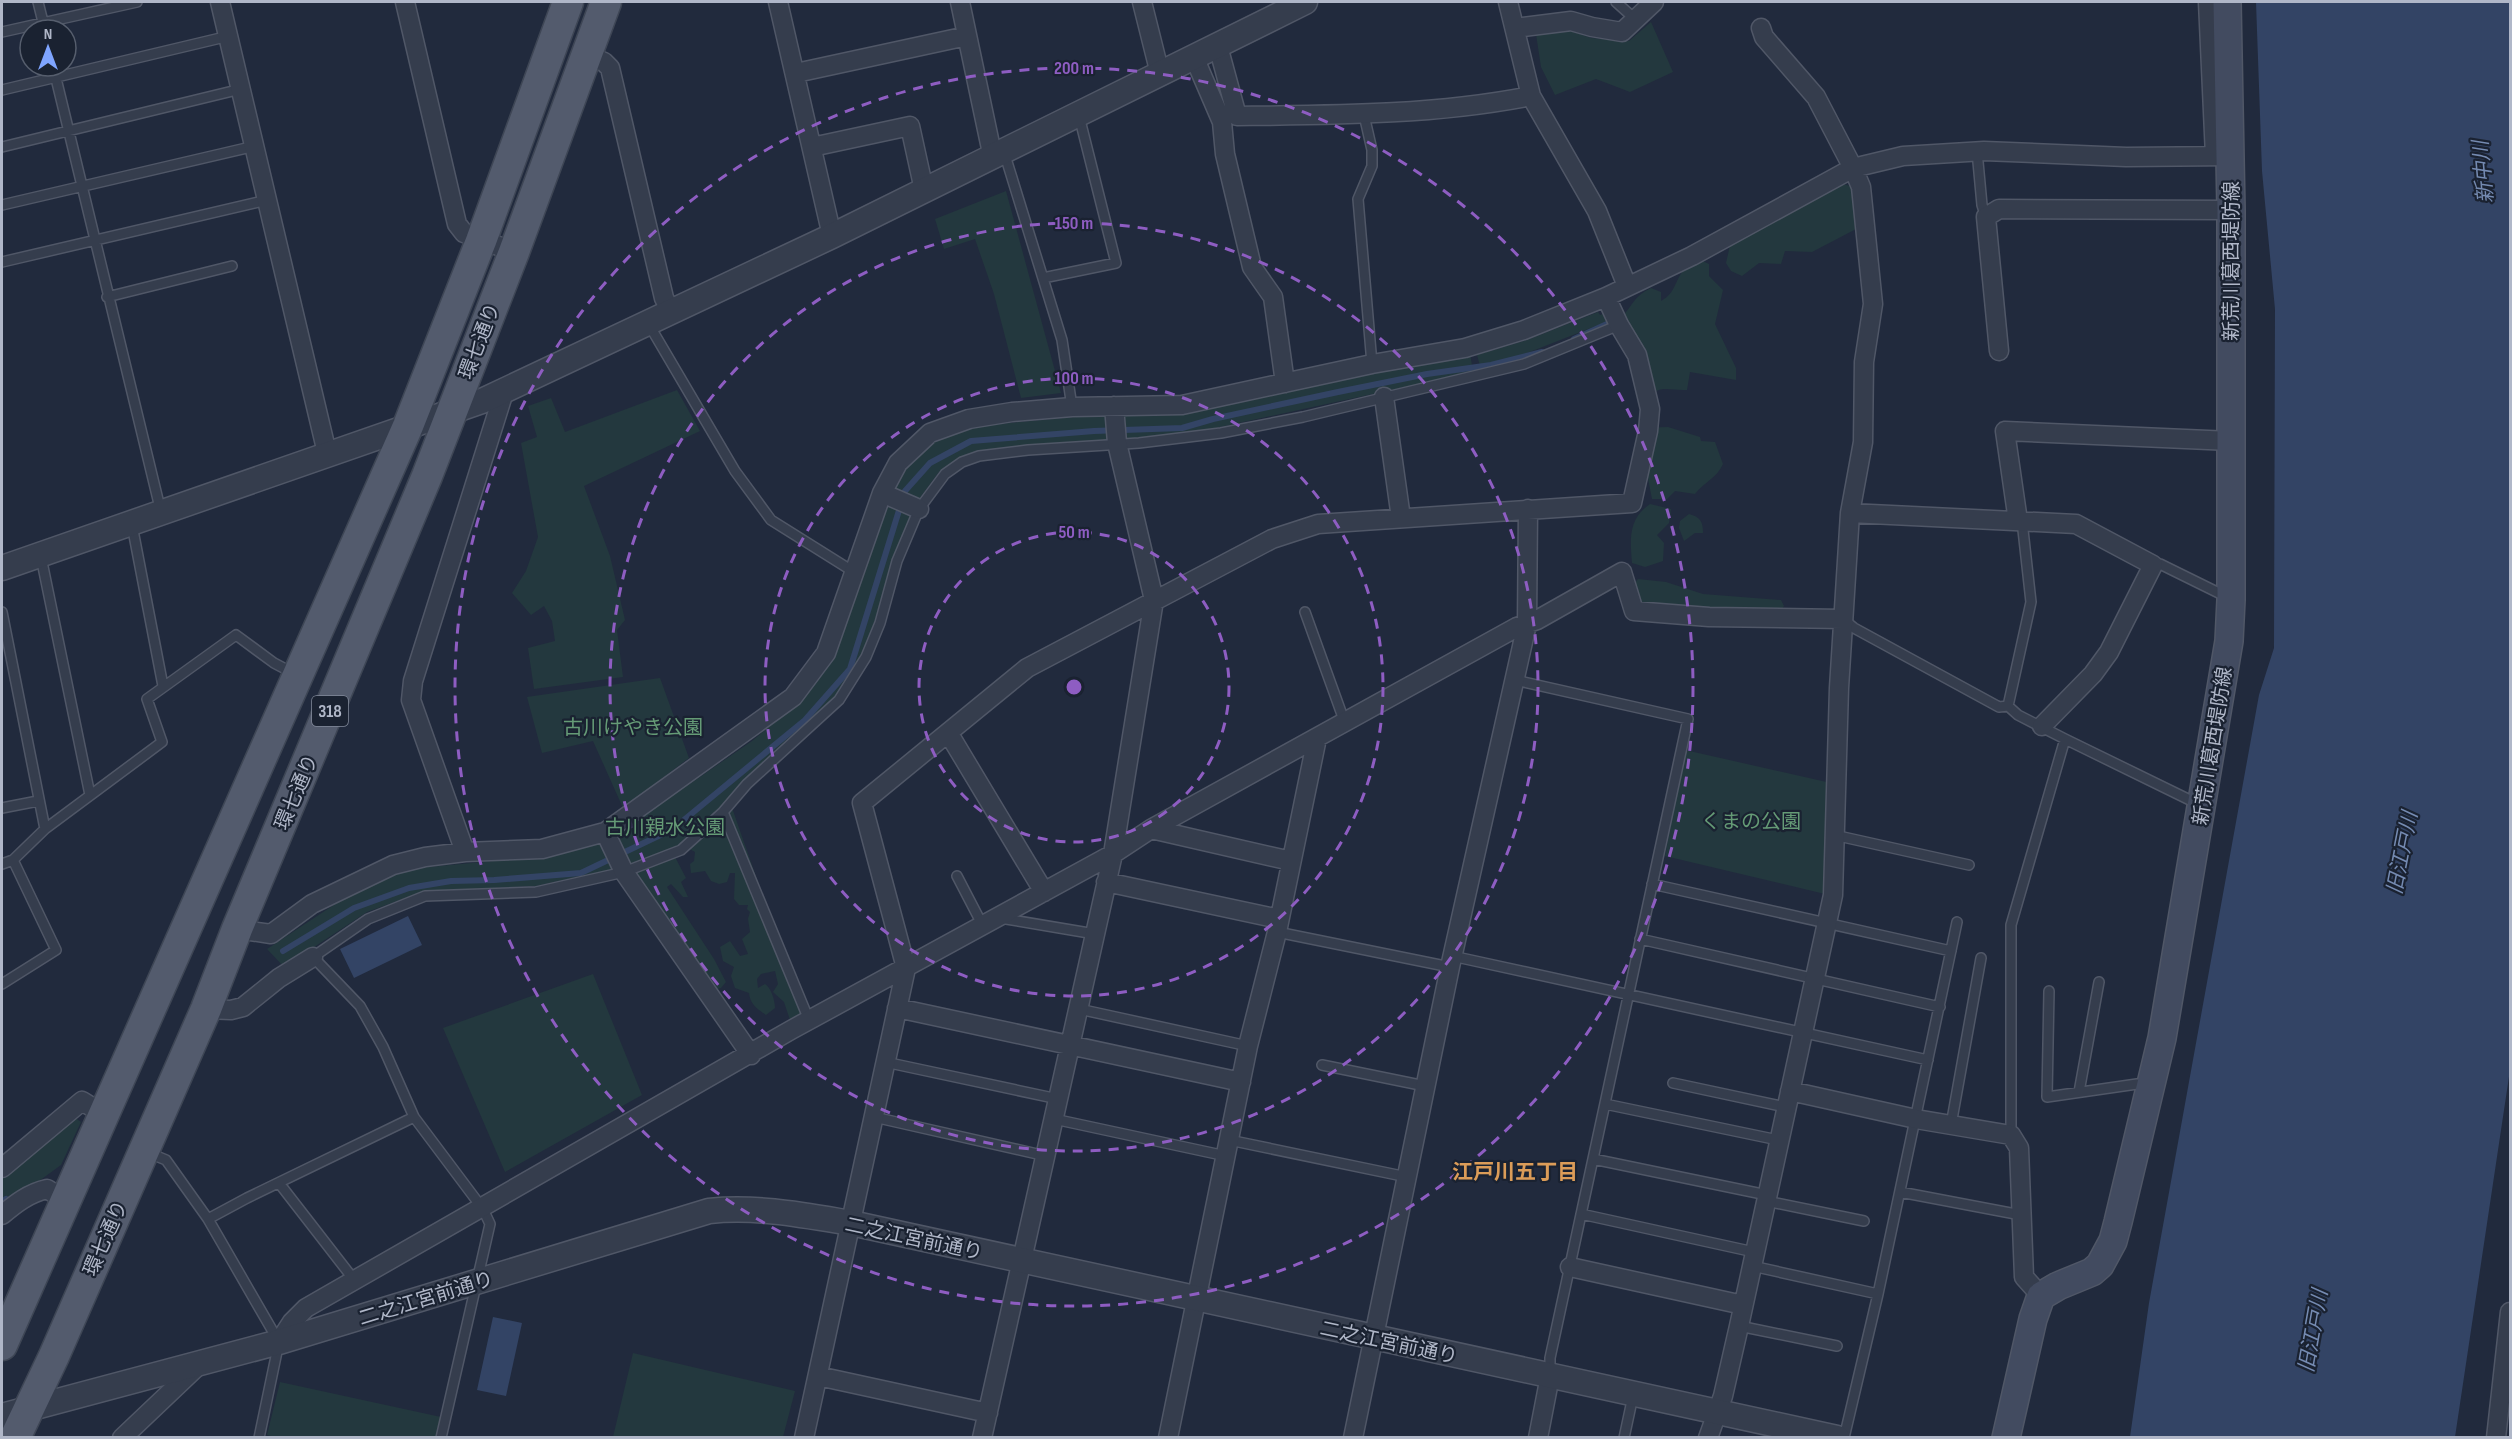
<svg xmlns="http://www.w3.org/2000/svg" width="2512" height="1439" viewBox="0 0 2512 1439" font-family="'Sofia Sans Condensed','Noto Sans JP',sans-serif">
  <rect width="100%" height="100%" fill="#212a3d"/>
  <path fill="#23383e" d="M 1651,22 L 1673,72 L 1630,92 L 1596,79 L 1555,95 L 1541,67 L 1536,34 L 1566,29 L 1591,38 L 1629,41 Z
    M 1840,183 L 1850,186 L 1860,206 L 1858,228 L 1812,252 L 1785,251 L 1781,264 L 1759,263 L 1742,276 L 1731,271 L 1726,263 L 1731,241 Z
    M 1006,191 L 1061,393 L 1021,398 L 994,294 L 975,239 L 944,249 L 935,219 Z
    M 1698,259 L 1709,264 L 1709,276 L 1723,290 L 1715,324 L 1736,368 L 1736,380 L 1690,372 L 1687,390 C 1671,391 1663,385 1649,395 L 1621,318 C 1634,304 1633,297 1651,288 L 1661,292 L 1661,301 C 1675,293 1674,284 1682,272 C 1685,267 1693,263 1698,259 Z
    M 1598,312 L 1600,315 L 1603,314 L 1606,322 L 1512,359 L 1480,366 L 1477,355 L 1527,340 Z
    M 1470,353 L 1473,372 L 1461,375 L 1183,435 L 1043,444 L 998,450 L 959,459 L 939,472 L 919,499 L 910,518 L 863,655 L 834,700 L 759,766 L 726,801 L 731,805 L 804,1014 L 790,1020 L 784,1002 L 773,992 L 778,984 L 775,971 L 761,974 L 757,979 L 758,988 L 765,984 C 771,988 775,1000 775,1008 L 766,1015 C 757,1009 750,1004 749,993 L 735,988 L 731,976 L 734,967 L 723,961 L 720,947 L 730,941 L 740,956 L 748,954 L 742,939 L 750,932 L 748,919 L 750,912 L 747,909 L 748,905 L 739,905 L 734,899 L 735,873 L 730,873 L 727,882 L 719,884 L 711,881 L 705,871 L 691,873 L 690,864 L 694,861 L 695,852 L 688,848 L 675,857 L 686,878 L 681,882 L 688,897 L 683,897 L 671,884 L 667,887 L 714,959 L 726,982 L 721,988 L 714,990 L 646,898 L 633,863 L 618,868 L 536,886 L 425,891 L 367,912 L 284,967 L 267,949 L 349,895 L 406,869 L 539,857 L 607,841 L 752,741 L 799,702 L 903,467 L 934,438 L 986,425 L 1098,415 L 1275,394 Z
    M 677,390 L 700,431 L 584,486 L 610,556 L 625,620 L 617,630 L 623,677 L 534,689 L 528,648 L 555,641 L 552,621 L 544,606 L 531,615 L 512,593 L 526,571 L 538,537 L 521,443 L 537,437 L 528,406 L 551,398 L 565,432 Z
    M 1668,427 L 1700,437 L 1701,441 L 1715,442 L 1723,464 C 1717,478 1704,482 1695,494 L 1675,491 L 1667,499 L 1652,499 L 1643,453 L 1642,428 Z
    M 1650,504 L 1671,509 L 1669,523 L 1657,535 L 1664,543 L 1663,561 L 1645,567 L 1632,563 C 1630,539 1628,519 1650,504 Z
    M 1689,514 C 1700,517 1703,521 1703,533 L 1695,533 L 1684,541 L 1679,528 L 1680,521 Z
    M 1638,579 L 1666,582 L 1703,594 L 1781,600 L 1784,606 L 1781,610 L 1640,606 L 1632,586 Z
    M 660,678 L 689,758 L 623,808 L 593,741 L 542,753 L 527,697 Z
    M 1685,750 L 1831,783 L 1825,894 L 1665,856 Z
    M 593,974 L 642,1095 L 505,1172 L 443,1028 Z
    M 74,1117 L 81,1122 L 61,1165 L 2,1208 L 2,1179 Z
    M 633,1353 L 795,1391 L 783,1437 L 613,1437 Z
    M 280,1382 L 441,1417 L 437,1437 L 278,1438 L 267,1435 Z"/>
  <path fill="#334465" d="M 2256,2 L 2510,2 L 2510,1070 L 2455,1437 L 2130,1437 L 2149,1303 L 2259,695 L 2274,648 L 2275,309 L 2262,171 Z
    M 408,916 L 422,945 L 354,978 L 340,949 Z
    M 493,1317 L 522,1323 L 506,1396 L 477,1390 Z"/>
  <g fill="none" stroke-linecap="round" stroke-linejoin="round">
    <path stroke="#334465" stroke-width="6" d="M 1574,339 L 1607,324
      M 283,951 L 354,908 L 409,888 L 451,881 L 494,880 L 581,873 L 673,829 L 805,720 L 850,669 L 905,491 L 930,463 L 971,441 L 1094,431 L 1182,428 L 1213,419 L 1338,392 L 1427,374 L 1491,365 L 1542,352
      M 2,1202 L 6,1199"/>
    <g stroke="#505767" stroke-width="12">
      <path id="service" d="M 38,2 L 45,30
        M 1616,2 L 1636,20
        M 2,32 L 137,2
        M 53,66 L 161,512
        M 2,90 L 229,36
        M 1364,115 L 1372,150 L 1372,166 L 1358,199 L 1372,364
        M 2,147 L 241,89
        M 1977,151 L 1982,205 L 1986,217
        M 1004,152 L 1062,340 L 1072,407
        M 2,205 L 255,146
        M 2,262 L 267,200
        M 1043,278 L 1116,263 L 1079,116
        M 107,297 L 232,266
        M 648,323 L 735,471 L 771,520 L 854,572
        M 132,525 L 163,686
        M 41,557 L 90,795
        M 2153,565 L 2160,564 L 2227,597
        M 2,612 L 45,829 L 13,860 L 2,864
        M 1305,612 L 1345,723
        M 1843,619 L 1854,628 L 1999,707 L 2008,706 L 2018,715 L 2065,739 L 2198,804
        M 1515,680 L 1688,719 L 1550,1358 L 1550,1374
        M 2008,706 L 2031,602 L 2022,521
        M 2,808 L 38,801
        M 723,812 L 809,1020
        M 45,829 L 162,742 L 147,699 L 236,635 L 274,663 L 295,674
        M 1834,835 L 1969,865
        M 957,876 L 983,926
        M 1652,884 L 1951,951
        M 1000,918 L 1095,934
        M 1277,932 L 1450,967
        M 1640,939 L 1940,1007
        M 1452,956 L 1928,1060
        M 2,984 L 56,950 L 13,860
        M 2049,991 L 2047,1097 L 2137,1084 L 2148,1085
        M 1079,1009 L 1248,1046
        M 885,1062 L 1058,1099
        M 1322,1065 L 1425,1086
        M 1673,1083 L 1785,1107
        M 2079,1092 L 2099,982
        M 1605,1104 L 1778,1140
        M 874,1117 L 1046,1156
        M 1054,1119 L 1226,1156
        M 1951,1125 L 1981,958
        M 2011,1135 L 2011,925 L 2065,739
        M 1229,1140 L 1407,1177
        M 149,1153 L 166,1160 L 208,1219 L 279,1342 L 259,1438
        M 1593,1159 L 1767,1195
        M 279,1183 L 355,1281
        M 1900,1192 L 2021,1215
        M 1766,1201 L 1864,1221
        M 1581,1214 L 1754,1252
        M 208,1219 L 247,1198 L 414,1117
        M 1752,1266 L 1878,1294
        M 1739,1326 L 1837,1346
        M 441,1438 L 490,1224 L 483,1209 L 414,1117 L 383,1047 L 360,1006 L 313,957 L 368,919 L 425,896 L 536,892 L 624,872 L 681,850 L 723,812 L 747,784 L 839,700 L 866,657 L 880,623 L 897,561 L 919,509 L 945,474 L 962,462 L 979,456 L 1028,450 L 1139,443 L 1221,433 L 1303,417 L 1524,364 L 1619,325
        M 1624,1438 L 1633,1396
        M 1844,1438 L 1878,1294 L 1957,922"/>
    </g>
    <g stroke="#505767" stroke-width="21">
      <path id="minor" d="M 220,2 L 327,453
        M 405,2 L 457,224 L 464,233 L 514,252
        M 778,2 L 832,236
        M 960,2 L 993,158
        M 1142,2 L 1160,74
        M 1508,2 L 1531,96 L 1597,211 L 1627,286
        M 2208,2 L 2215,156
        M 1515,28 L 1571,21 L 1592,27 L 1622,32 L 1654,2
        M 1761,28 L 1764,37 L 1816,97 L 1853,168 L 1861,187 L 1873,304 L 1864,362 L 1863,442 L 1850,513
        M 1218,46 L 1237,116 C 1335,115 1435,115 1531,96
        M 586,54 L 604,62 L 610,68 L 664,298 L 671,312
        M 1194,57 L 1222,122 L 1225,154 L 1252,267 L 1273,297 L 1285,383
        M 796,73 L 967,36
        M 812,147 L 910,126 L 924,190
        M 1999,351 L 1986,217 L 1999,209 L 2231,210
        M 1384,397 L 1401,518
        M 882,493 L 919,509
        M 2018,521 L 2005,431 L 2231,441
        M 949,734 L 1044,892
        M 1151,829 L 1291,861
        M 605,832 L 624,872 L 751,1055
        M 465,852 L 411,700 L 413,681 L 504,392
        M 1106,882 L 1279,919
        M 237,929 L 271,934 L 312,904 L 393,865 L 425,857 L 465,852 L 542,849 L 605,832 L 793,697 L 826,653 L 882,493 L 898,463 L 930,433 L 969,419 L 1012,412 L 1072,407 L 1182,405 L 1372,364 L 1465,348 L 1524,330 L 1606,297 L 1692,256 L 1853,168 L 1903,156 L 1984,151 L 2126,157 L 2231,156
        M 897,1008 L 1241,1082
        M 206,1009 L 231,1010 L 243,1007 L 279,978 L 313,957
        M 1790,1091 L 1916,1119 L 2011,1135 L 2019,1148 L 2024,1277 L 2041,1296
        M 2,1168 L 82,1101 L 103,1114
        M 2,1215 C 15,1204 29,1193 47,1189 L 65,1200
        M 1570,1267 L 1743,1305
        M 279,1342 L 292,1322 L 306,1308 L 791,1030 L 1113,854 L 1151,829 L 1517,627 L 1537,620 L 1622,572 L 1634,611 L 1709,617 L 1843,619
        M 818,1376 L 988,1413
        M 122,1438 L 200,1364
        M 804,1438 L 906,968 L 862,803 L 1027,668 L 1272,539 L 1318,524 L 1632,503 L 1648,431 L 1650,409 L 1637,355 L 1619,325 L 1606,297
        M 982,1438 L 1113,854 L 1154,600 L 1117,443 L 1114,406
        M 1168,1438 L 1248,1046 L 1277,932 L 1317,738
        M 1353,1438 L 1450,967 L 1527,624 L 1528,509
        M 1538,1438 L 1550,1376
        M 1708,1438 L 1723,1396 L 1739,1326 L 1833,895 L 1839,688 L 1850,513 L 2076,524 L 2153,565 L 2109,652 L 2093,674 L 2042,726
        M 2496,1438 L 2510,1312"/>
    </g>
    <g stroke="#505767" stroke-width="27">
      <path id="tertiary" d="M 2,568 L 482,401 L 832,236 L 1305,2
        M 2,1416 L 279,1342 L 709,1211 C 757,1206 803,1215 851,1223 L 1837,1438"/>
    </g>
    <g stroke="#505767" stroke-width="30">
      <path id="secondary" d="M 2006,1438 L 2033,1319 L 2041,1296 L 2058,1286 L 2092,1272 L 2100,1265 L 2113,1241 L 2118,1222 L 2162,1038 L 2229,641 L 2231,600 L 2231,210 L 2227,2"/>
    </g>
    <g stroke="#3e4655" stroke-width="33">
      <path id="primary" d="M 2,1345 L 408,426 L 481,241 L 568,2
        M 15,1438 L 54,1356 L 206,1009 L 237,929 L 427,476 L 514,252 L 606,2"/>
    </g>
    <use href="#service" stroke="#353d4d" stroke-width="9"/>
    <use href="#minor" stroke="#353d4d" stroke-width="18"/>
    <use href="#tertiary" stroke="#353d4d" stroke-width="24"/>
    <use href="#secondary" stroke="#424b60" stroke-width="27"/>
    <use href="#primary" stroke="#535b6d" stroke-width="30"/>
  </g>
  <g fill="none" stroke="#8e5dc2" stroke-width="3" stroke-dasharray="10 8">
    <circle cx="1074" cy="687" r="155"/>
    <circle cx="1074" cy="687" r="309"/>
    <circle cx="1074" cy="687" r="464"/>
    <circle cx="1074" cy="687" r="619"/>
  </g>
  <g text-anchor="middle" stroke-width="4.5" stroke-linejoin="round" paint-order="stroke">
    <rect fill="#1a2231" stroke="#838a9b" stroke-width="1.5" x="312" y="696" width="36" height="30" rx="4.5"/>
    <g font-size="18" font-weight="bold" fill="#b0b7c8">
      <text x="330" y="717">318</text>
    </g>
    <g font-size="20" fill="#b0b7c8" stroke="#1a2231">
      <text transform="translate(2231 261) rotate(-90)" y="7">新荒川葛西堤防線</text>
      <text transform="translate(479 341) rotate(-69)" y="7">環七通り</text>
      <text transform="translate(2212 746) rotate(-81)" y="7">新荒川葛西堤防線</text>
      <text transform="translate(296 792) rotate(-67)" y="7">環七通り</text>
      <text transform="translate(105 1238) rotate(-66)" y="7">環七通り</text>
      <text transform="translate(914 1238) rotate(12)" y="7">二之江宮前通り</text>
      <text transform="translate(426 1298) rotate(-17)" y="7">二之江宮前通り</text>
      <text transform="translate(1389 1342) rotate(12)" y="7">二之江宮前通り</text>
    </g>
    <g font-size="20" fill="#659b76" stroke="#1a2231">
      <text x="633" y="734">古川けやき公園</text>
      <text x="1751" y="828">くまの公園</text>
      <text x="665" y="834">古川親水公園</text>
    </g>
    <g font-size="21" font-style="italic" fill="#758bb2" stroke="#1a2231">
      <text transform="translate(2483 172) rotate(-95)" y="7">新中川</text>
      <text transform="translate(2402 853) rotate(-79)" y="7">旧江戸川</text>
      <text transform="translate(2313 1331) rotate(-80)" y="7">旧江戸川</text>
    </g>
    <g font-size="21" font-weight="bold" fill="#db9c58" stroke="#1a2231">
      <text x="1515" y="1179">江戸川五丁目</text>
    </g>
  </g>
  <circle cx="1074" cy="687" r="9" fill="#8e5dc2" stroke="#1a2231" stroke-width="3"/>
  <g font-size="18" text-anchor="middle" font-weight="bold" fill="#8e5dc2" stroke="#1a2231" stroke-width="4.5" stroke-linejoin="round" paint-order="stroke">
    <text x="1074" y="74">200 m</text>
    <text x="1074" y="229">150 m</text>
    <text x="1074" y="384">100 m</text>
    <text x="1074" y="538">50 m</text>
  </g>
  <rect width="2512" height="1439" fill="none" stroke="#b0b7c8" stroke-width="6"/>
  <g transform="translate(48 48)"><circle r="28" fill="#1a2231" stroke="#565e6d" stroke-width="1.5"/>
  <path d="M0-4.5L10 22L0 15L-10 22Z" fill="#7fa5ff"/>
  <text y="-9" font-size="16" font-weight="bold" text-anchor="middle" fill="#b0b7c8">N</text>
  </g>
</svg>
